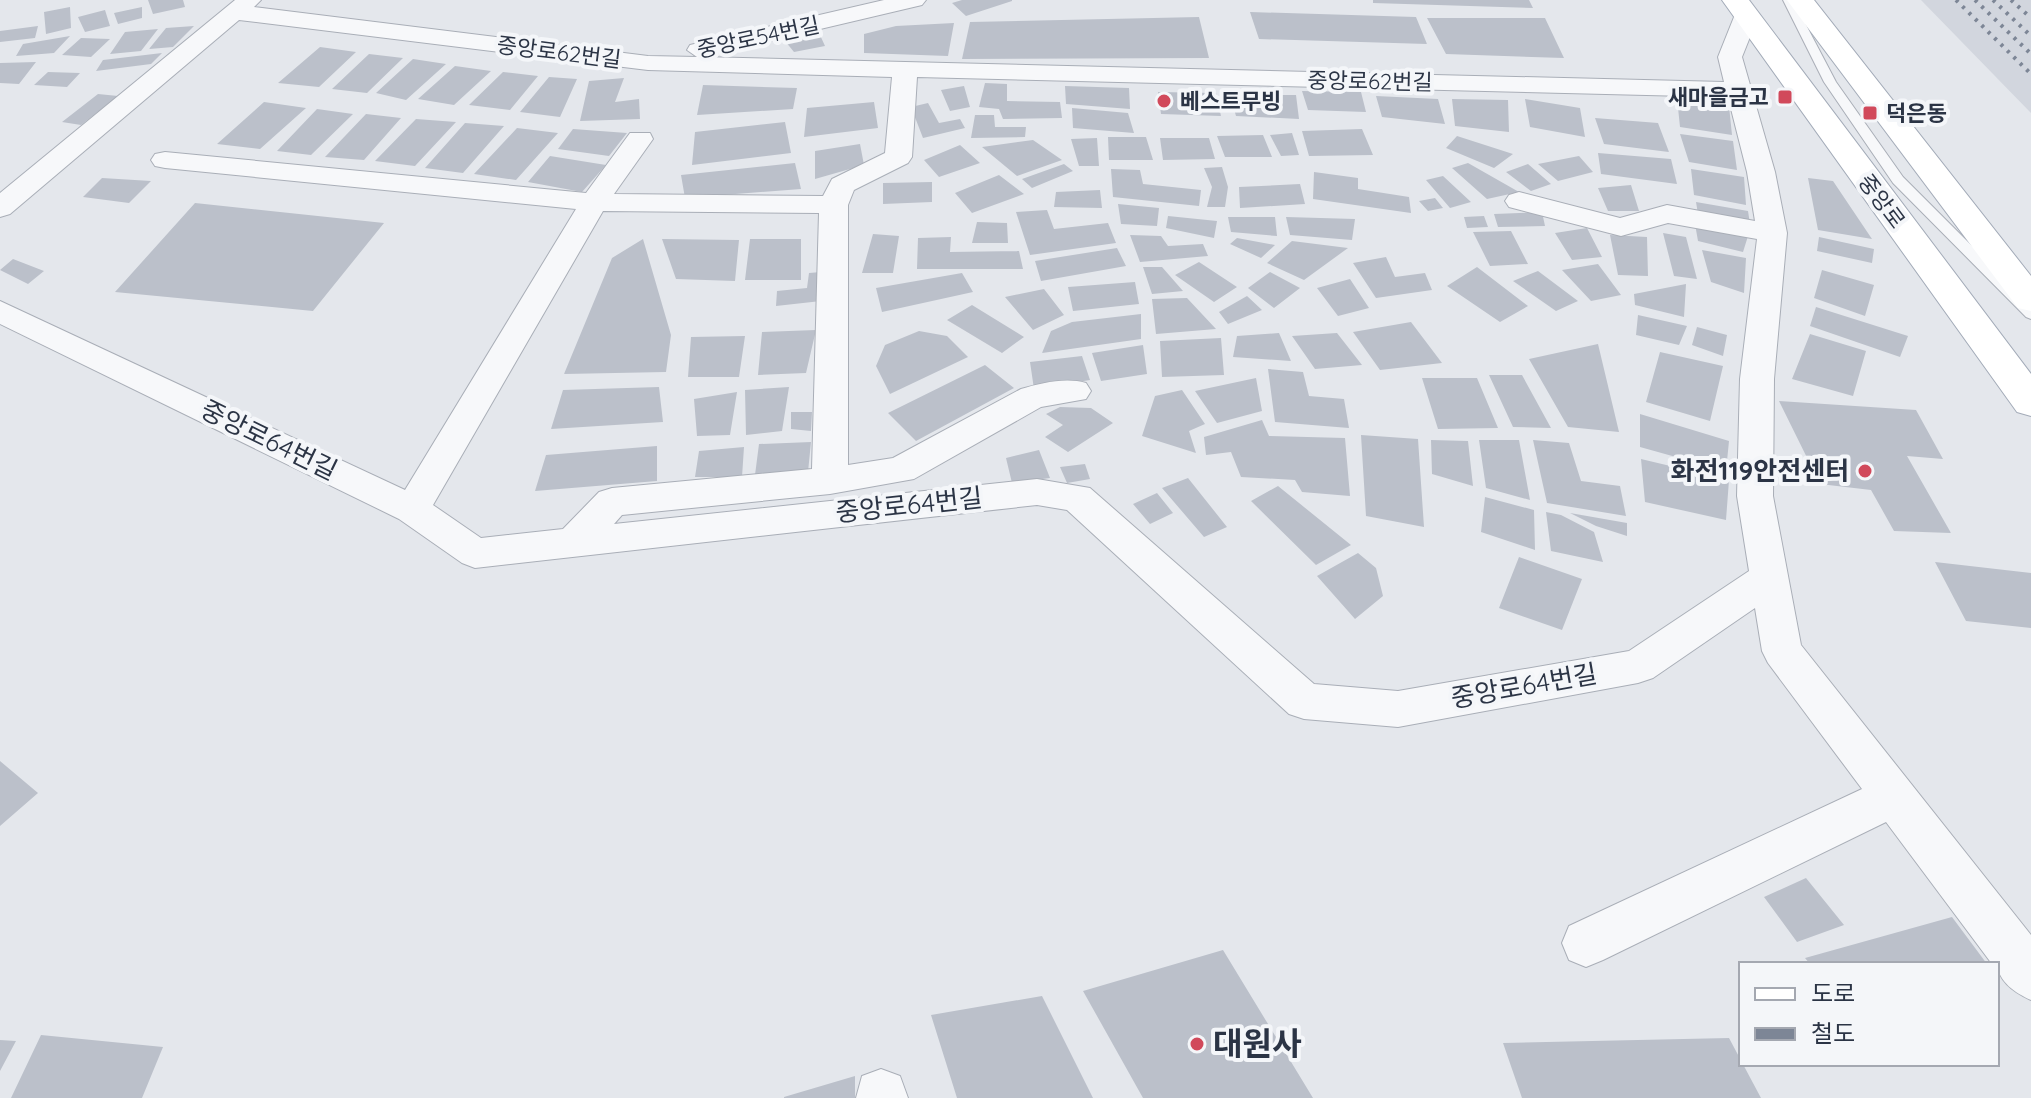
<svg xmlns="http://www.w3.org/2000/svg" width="2031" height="1098" viewBox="0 0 2031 1098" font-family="Quicksand,'Noto Sans KR',sans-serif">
  <rect width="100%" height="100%" fill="#e4e7ec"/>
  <path fill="#d2d6de" d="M 1921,0 L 2031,0 L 2031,113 Z"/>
  <path fill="#bbc0ca" d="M 148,0 L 183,0 L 185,7 L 153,14 Z
    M 962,0 L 1012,0 L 1012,1 L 966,16 L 952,3 Z
    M 1373,0 L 1529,0 L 1533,8 L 1373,3 Z
    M 70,7 L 71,28 L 46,34 L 44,12 Z
    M 142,7 L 142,18 L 118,24 L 114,13 Z
    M 105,10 L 110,26 L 85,32 L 78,17 Z
    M 1250,12 L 1416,17 L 1427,44 L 1259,39 Z
    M 1199,17 L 1209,58 L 962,59 L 970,22 Z
    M 1427,18 L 1545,18 L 1564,58 L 1446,54 Z
    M 954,23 L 948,56 L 864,53 L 864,34 L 896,26 Z
    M 38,26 L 35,38 L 0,42 L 0,31 Z
    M 194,26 L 173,47 L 149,49 L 166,28 Z
    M 158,29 L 141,51 L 110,54 L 125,32 Z
    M 820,35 L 825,46 L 794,52 L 785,41 Z
    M 70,36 L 54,53 L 16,56 L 23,44 Z
    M 81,38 L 110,39 L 91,57 L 62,55 Z
    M 320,47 L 356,52 L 319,87 L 278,83 Z
    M 162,53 L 151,64 L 96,71 L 103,60 Z
    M 369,54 L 403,58 L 367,93 L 332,89 Z
    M 413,59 L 446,64 L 406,100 L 376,93 Z
    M 36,62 L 19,84 L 0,83 L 0,63 Z
    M 455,66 L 491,71 L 454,105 L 418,99 Z
    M 48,72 L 80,73 L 67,87 L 34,85 Z
    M 503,72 L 538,76 L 510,110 L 469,105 Z
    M 549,77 L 577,79 L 560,117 L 520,112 Z
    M 624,78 L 615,102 L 639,99 L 640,119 L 580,121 L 589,81 Z
    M 985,83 L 1007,84 L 1007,101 L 1060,102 L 1062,118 L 1003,119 L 999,109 L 979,107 Z
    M 703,85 L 797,88 L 793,109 L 697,115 Z
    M 964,86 L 970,107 L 950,111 L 941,90 Z
    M 1065,86 L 1129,88 L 1130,109 L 1066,104 Z
    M 1302,91 L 1361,92 L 1366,112 L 1308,110 Z
    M 1158,92 L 1216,93 L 1221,116 L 1161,114 Z
    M 98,94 L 118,96 L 81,125 L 62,122 Z
    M 1230,95 L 1296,95 L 1299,119 L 1236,116 Z
    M 1376,96 L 1438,99 L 1445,124 L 1382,117 Z
    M 1677,98 L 1729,106 L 1732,135 L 1680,127 Z
    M 1452,99 L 1508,100 L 1509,132 L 1455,126 Z
    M 1525,99 L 1580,108 L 1585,137 L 1530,127 Z
    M 264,102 L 306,108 L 260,149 L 217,144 Z
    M 874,102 L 878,128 L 804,137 L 807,108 Z
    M 928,103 L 939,123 L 960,119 L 965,128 L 923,138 L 911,107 Z
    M 1072,108 L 1128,113 L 1134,133 L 1073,128 Z
    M 317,109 L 353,114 L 311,155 L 277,151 Z
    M 366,114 L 401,118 L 364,160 L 325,157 Z
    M 975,115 L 994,115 L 995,127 L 1026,127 L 1025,137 L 971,138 Z
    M 1595,118 L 1658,123 L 1669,152 L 1604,144 Z
    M 416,119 L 456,122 L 415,166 L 375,161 Z
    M 785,122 L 791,153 L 692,165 L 695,132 Z
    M 465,123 L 504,126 L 463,173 L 425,168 Z
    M 517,128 L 558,133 L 516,180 L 474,174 Z
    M 573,129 L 627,133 L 609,156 L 558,149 Z
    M 1362,129 L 1373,155 L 1309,156 L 1302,131 Z
    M 1292,133 L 1299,155 L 1281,156 L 1270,135 Z
    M 1680,134 L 1733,141 L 1737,170 L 1689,162 Z
    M 1263,135 L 1272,157 L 1225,157 L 1217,136 Z
    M 1457,136 L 1513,154 L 1494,168 L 1446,148 Z
    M 1108,137 L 1146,137 L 1153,160 L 1109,160 Z
    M 1097,138 L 1099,166 L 1079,166 L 1071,139 Z
    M 1160,138 L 1209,138 L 1215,159 L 1163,160 Z
    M 1033,140 L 1062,160 L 1017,176 L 982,147 Z
    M 860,144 L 864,165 L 815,179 L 815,151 Z
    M 960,145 L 980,163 L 939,177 L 924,160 Z
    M 1598,153 L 1671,159 L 1677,184 L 1601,174 Z
    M 550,156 L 606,165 L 582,192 L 528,182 Z
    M 1579,156 L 1593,172 L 1558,181 L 1538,164 Z
    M 795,163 L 801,189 L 685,198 L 681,175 Z
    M 1468,163 L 1519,192 L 1487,199 L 1452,168 Z
    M 1064,164 L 1073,171 L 1032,188 L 1022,179 Z
    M 1528,164 L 1551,184 L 1531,191 L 1506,172 Z
    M 1222,167 L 1228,187 L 1225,207 L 1207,207 L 1212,187 L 1204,168 Z
    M 1111,169 L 1140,170 L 1143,184 L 1201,190 L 1199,206 L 1113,197 Z
    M 1691,169 L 1744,177 L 1746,205 L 1694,195 Z
    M 1314,172 L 1358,178 L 1358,189 L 1409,197 L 1411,213 L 1313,199 Z
    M 999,175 L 1024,194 L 972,213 L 955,193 Z
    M 1443,176 L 1471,202 L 1450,208 L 1426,180 Z
    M 102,178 L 151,181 L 129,203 L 83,197 Z
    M 1808,178 L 1833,181 L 1872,239 L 1818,230 Z
    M 932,182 L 932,202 L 883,204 L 883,183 Z
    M 1300,184 L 1305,204 L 1240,208 L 1239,187 Z
    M 1631,185 L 1639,211 L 1608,211 L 1598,188 Z
    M 1100,190 L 1102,208 L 1054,207 L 1056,192 Z
    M 1435,198 L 1443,208 L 1428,211 L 1419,201 Z
    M 1696,202 L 1748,211 L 1750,224 L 1698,214 Z
    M 195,203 L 384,223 L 313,311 L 115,292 Z
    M 1118,204 L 1159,208 L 1157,226 L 1121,224 Z
    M 1047,210 L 1054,229 L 1108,223 L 1116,243 L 1030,255 L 1016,212 Z
    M 1542,212 L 1545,226 L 1498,227 L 1494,214 Z
    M 1168,216 L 1217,221 L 1214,238 L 1166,228 Z
    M 1484,216 L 1488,227 L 1467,228 L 1464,217 Z
    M 1228,217 L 1275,217 L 1277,236 L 1231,232 Z
    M 1286,217 L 1355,219 L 1352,240 L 1290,235 Z
    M 977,222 L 1007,223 L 1008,243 L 972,243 Z
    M 1695,224 L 1748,236 L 1743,252 L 1698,241 Z
    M 1587,228 L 1602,257 L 1572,260 L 1555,233 Z
    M 1511,231 L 1528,264 L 1490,266 L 1473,232 Z
    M 1663,233 L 1686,237 L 1697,279 L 1674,276 Z
    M 873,234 L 899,236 L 893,273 L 862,273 Z
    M 1130,235 L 1161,236 L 1168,246 L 1203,244 L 1208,256 L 1140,262 Z
    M 1610,235 L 1647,237 L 1648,276 L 1618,275 Z
    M 951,237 L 950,252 L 1019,251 L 1023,269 L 917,269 L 918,238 Z
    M 1819,237 L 1874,249 L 1872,263 L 1817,251 Z
    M 1237,238 L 1275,245 L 1261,258 L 1230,244 Z
    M 643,239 L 671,335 L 666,372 L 564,374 L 612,258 Z
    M 662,239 L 739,240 L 735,281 L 676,279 Z
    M 750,239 L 801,239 L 801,280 L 745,280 Z
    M 1292,241 L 1348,248 L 1304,280 L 1267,263 Z
    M 1117,248 L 1126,266 L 1041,281 L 1035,261 Z
    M 1702,250 L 1746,258 L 1744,293 L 1711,282 Z
    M 1386,257 L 1395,277 L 1425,273 L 1432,290 L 1376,298 L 1353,263 Z
    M 13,259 L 44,271 L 28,284 L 0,270 Z
    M 1199,262 L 1237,287 L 1214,302 L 1175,275 Z
    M 1598,264 L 1621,295 L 1591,301 L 1562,270 Z
    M 1143,267 L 1162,267 L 1183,291 L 1152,294 Z
    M 1477,267 L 1528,306 L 1500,322 L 1447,286 Z
    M 1822,270 L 1874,285 L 1865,316 L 1814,298 Z
    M 1538,271 L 1578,301 L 1556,311 L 1513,281 Z
    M 821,272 L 821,301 L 776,306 L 777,291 L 807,288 L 809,273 Z
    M 1270,272 L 1300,288 L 1274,308 L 1248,288 Z
    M 962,273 L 973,292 L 882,312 L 876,288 Z
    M 1350,279 L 1369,308 L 1338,316 L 1317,288 Z
    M 1135,282 L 1139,304 L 1073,311 L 1068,287 Z
    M 1686,284 L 1684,317 L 1635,305 L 1634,294 Z
    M 1044,289 L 1064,315 L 1033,330 L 1005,297 Z
    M 1247,296 L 1262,310 L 1228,324 L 1219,312 Z
    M 1187,298 L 1216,329 L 1156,334 L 1152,299 Z
    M 972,305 L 1024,337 L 1002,353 L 947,320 Z
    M 1816,307 L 1908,336 L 1900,357 L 1810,326 Z
    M 1141,314 L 1141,339 L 1042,353 L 1051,331 L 1072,322 Z
    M 1638,315 L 1687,326 L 1679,345 L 1636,335 Z
    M 1411,322 L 1442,363 L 1380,370 L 1353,332 Z
    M 1697,327 L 1727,335 L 1723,356 L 1692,345 Z
    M 816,330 L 806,373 L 758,375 L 762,332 Z
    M 919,331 L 947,336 L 968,357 L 890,394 L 876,366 L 885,345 Z
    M 1279,333 L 1291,361 L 1233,357 L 1237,336 Z
    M 1337,333 L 1362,365 L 1315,369 L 1292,336 Z
    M 1810,334 L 1866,351 L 1853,396 L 1792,379 Z
    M 745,336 L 739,377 L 688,377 L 691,337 Z
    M 1221,338 L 1224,375 L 1162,377 L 1160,341 Z
    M 1598,344 L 1619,432 L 1568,427 L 1529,359 Z
    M 1143,345 L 1147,374 L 1101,381 L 1092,353 Z
    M 1660,352 L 1723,366 L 1710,421 L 1646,402 Z
    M 1082,356 L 1090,380 L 1034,389 L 1030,362 Z
    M 985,365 L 1014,388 L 916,441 L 888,413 Z
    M 1268,369 L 1303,372 L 1309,396 L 1344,399 L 1349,428 L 1275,422 Z
    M 1489,375 L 1522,375 L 1551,428 L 1513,427 Z
    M 1256,378 L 1262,411 L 1217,423 L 1195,391 Z
    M 1422,378 L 1477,378 L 1498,428 L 1438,429 Z
    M 659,387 L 663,422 L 551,429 L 563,390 Z
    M 789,387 L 782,431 L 746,435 L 745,390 Z
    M 1182,390 L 1205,424 L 1189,431 L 1196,453 L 1142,436 L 1155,396 Z
    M 737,392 L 730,435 L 697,436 L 694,399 Z
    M 1779,401 L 1916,410 L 1943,459 L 1907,456 L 1951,533 L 1894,531 L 1871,490 L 1820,484 Z
    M 1060,407 L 1091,408 L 1113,423 L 1068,452 L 1045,437 L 1063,425 L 1046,414 Z
    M 791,412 L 812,412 L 811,431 L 791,429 Z
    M 1640,414 L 1729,441 L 1726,471 L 1640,447 Z
    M 1262,420 L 1269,436 L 1345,438 L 1350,496 L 1302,492 L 1295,480 L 1241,477 L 1231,452 L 1206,455 L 1204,437 Z
    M 1361,435 L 1418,439 L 1424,527 L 1366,516 Z
    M 1431,440 L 1468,441 L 1473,486 L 1432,474 Z
    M 1479,440 L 1519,440 L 1530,500 L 1486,488 Z
    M 1533,440 L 1569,443 L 1581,481 L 1620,486 L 1626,516 L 1547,503 Z
    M 811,442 L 808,472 L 755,475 L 759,444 Z
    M 657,446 L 657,481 L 535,491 L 546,455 Z
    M 744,447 L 742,477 L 695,477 L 699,451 Z
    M 1039,450 L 1050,478 L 1012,483 L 1006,458 Z
    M 1641,459 L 1729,480 L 1726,520 L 1645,502 Z
    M 1085,464 L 1090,479 L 1067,483 L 1060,467 Z
    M 1188,478 L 1227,527 L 1204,537 L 1162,488 Z
    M 1278,486 L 1351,545 L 1316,565 L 1251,501 Z
    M 1157,493 L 1173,513 L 1150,524 L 1133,504 Z
    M 1485,497 L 1534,510 L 1535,550 L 1481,532 Z
    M 1546,512 L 1561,515 L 1594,532 L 1603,562 L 1551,551 Z
    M 1570,513 L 1627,523 L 1627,536 L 1596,526 Z
    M 1358,553 L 1376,568 L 1383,596 L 1355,619 L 1317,576 Z
    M 1519,557 L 1582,579 L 1562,630 L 1499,608 Z
    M 1935,562 L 2031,573 L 2031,628 L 1966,621 Z
    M 0,761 L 38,793 L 0,826 Z
    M 1806,878 L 1844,925 L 1797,942 L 1764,897 Z
    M 1952,917 L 1987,964 L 1810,964 L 1805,958 Z
    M 1223,950 L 1313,1098 L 1143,1098 L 1083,991 Z
    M 1042,996 L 1093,1098 L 957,1098 L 931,1015 Z
    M 41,1035 L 163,1047 L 142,1098 L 11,1098 Z
    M 1729,1038 L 1761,1098 L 1522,1098 L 1503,1043 Z
    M 0,1040 L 16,1041 L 0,1071 Z
    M 855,1076 L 855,1098 L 784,1098 L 784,1097 Z"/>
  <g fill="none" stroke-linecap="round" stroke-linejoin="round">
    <g stroke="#a9aeb7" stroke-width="2">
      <path id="service" d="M 1783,0 L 1793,0 L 1836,82 L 1903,177 L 2031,305 L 2031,319 L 2026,317 L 1893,183 L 1824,82 Z"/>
    </g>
    <g stroke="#a9aeb7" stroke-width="2">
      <path id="minor" d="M 235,0 L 261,0 L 254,7 L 648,56 L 697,57 L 687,50 L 690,45 L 884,0 L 926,0 L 922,5 L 701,57 L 1724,82 L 1718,57 L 1734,17 L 1738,12 L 1754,12 L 1758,17 L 1742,57 L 1775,172 L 1787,233 L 1774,379 L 1773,496 L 1801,645 L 2031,935 L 2031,1000 C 2015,993 1999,982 1997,964 L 1992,964 L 1886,822 L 1603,960 L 1586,967 L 1569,960 L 1562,943 L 1569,926 L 1862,789 L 1768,663 L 1762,651 L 1755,608 L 1653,678 L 1638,683 L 1398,727 L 1304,719 L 1289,714 L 1067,510 L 1037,505 L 475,568 L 462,563 L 399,519 L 0,324 L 0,301 L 405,490 L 576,209 L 165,168 L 155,166 L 151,160 L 155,154 L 165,152 L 586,193 L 630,133 L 650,133 L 653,139 L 614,194 L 823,196 L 832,179 L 885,153 L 892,77 L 648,70 L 239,20 L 10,214 L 0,217 L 0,193 ZM 917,77 L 1728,97 L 1747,172 L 1755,221 L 1667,205 L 1620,218 L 1519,192 L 1509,195 L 1505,201 L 1509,207 L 1621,236 L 1668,223 L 1757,239 L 1740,379 L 1737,496 L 1749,571 L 1629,651 L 1398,691 L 1314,684 L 1090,488 L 1037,479 L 614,524 L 622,515 L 830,494 L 914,479 L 1041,407 L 1086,399 L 1091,391 L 1086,383 C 1066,377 1041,383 1021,389 L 893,458 L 848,465 L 848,205 L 854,190 L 908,163 L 912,157 ZM 603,211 L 819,213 L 812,469 L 612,488 L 599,492 L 563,529 L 481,538 L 433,505 Z
        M 881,1069 L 900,1076 L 908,1098 L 856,1098 L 862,1076 Z"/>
    </g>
    <g stroke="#a3abb8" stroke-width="2">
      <path id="primary" d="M 1722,0 L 1749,0 L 2031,374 L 2031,416 L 2017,412 Z
        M 1787,0 L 1814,0 L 2031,276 L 2031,311 L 2018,308 Z"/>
    </g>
    <use href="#service" fill="#f7f8fa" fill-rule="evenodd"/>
    <use href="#minor" fill="#f7f8fa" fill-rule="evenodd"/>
    <use href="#primary" fill="#fff" fill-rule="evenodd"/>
    <path stroke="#7d8696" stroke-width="4" stroke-dasharray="3 6" stroke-linecap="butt" d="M 1956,0 L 2031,74
      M 1975,0 L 2031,54
      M 1993,0 L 2031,36
      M 2011,0 L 2031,18"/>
  </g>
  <g fill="#d1495b" stroke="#f4f6f9" stroke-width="3">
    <rect x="1777" y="89" width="16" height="16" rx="4"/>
    <circle cx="1164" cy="101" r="8"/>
    <rect x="1862" y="105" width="16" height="16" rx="4"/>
    <circle cx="1865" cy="471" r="8"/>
    <circle cx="1197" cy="1044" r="8"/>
  </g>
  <g text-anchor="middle" stroke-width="8" stroke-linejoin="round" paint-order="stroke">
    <g font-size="22" fill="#2b3445" stroke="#f4f6f9">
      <text transform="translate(758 37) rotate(-12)" y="8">중앙로54번길</text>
      <text transform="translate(559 52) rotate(7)" y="8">중앙로62번길</text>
      <text transform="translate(1370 81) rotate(1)" y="8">중앙로62번길</text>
      <text transform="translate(1882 201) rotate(53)" y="8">중앙로</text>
    </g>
    <g font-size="22" font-weight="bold" fill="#2b3445" stroke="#f4f6f9" text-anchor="start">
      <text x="1769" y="105" text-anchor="end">새마을금고</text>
      <text x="1180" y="109">베스트무빙</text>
      <text x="1886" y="121">덕은동</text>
    </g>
    <g font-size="26" fill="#2b3445" stroke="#f4f6f9">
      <text transform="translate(269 440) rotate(26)" y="9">중앙로64번길</text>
      <text transform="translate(909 505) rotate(-6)" y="9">중앙로64번길</text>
      <text transform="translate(1524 686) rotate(-10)" y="9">중앙로64번길</text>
    </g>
    <g font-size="26" font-weight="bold" fill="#2b3445" stroke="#f4f6f9" text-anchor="end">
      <text x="1849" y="480">화전119안전센터</text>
    </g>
    <g font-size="32" font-weight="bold" fill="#2b3445" stroke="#f4f6f9" text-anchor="start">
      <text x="1213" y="1055">대원사</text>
    </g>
  </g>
  <rect x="1739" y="962" width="260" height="104" fill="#f4f6f9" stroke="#a4a8b1" stroke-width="2"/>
  <rect x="1755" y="988" width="40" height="12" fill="#ffffff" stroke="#a4a8b1" stroke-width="2"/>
  <text x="1811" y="1002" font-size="24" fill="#2b3445">도로</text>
  <rect x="1755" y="1028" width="40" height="12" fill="#7d8696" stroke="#a4a8b1" stroke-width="2"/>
  <text x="1811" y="1042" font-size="24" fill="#2b3445">철도</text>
</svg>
